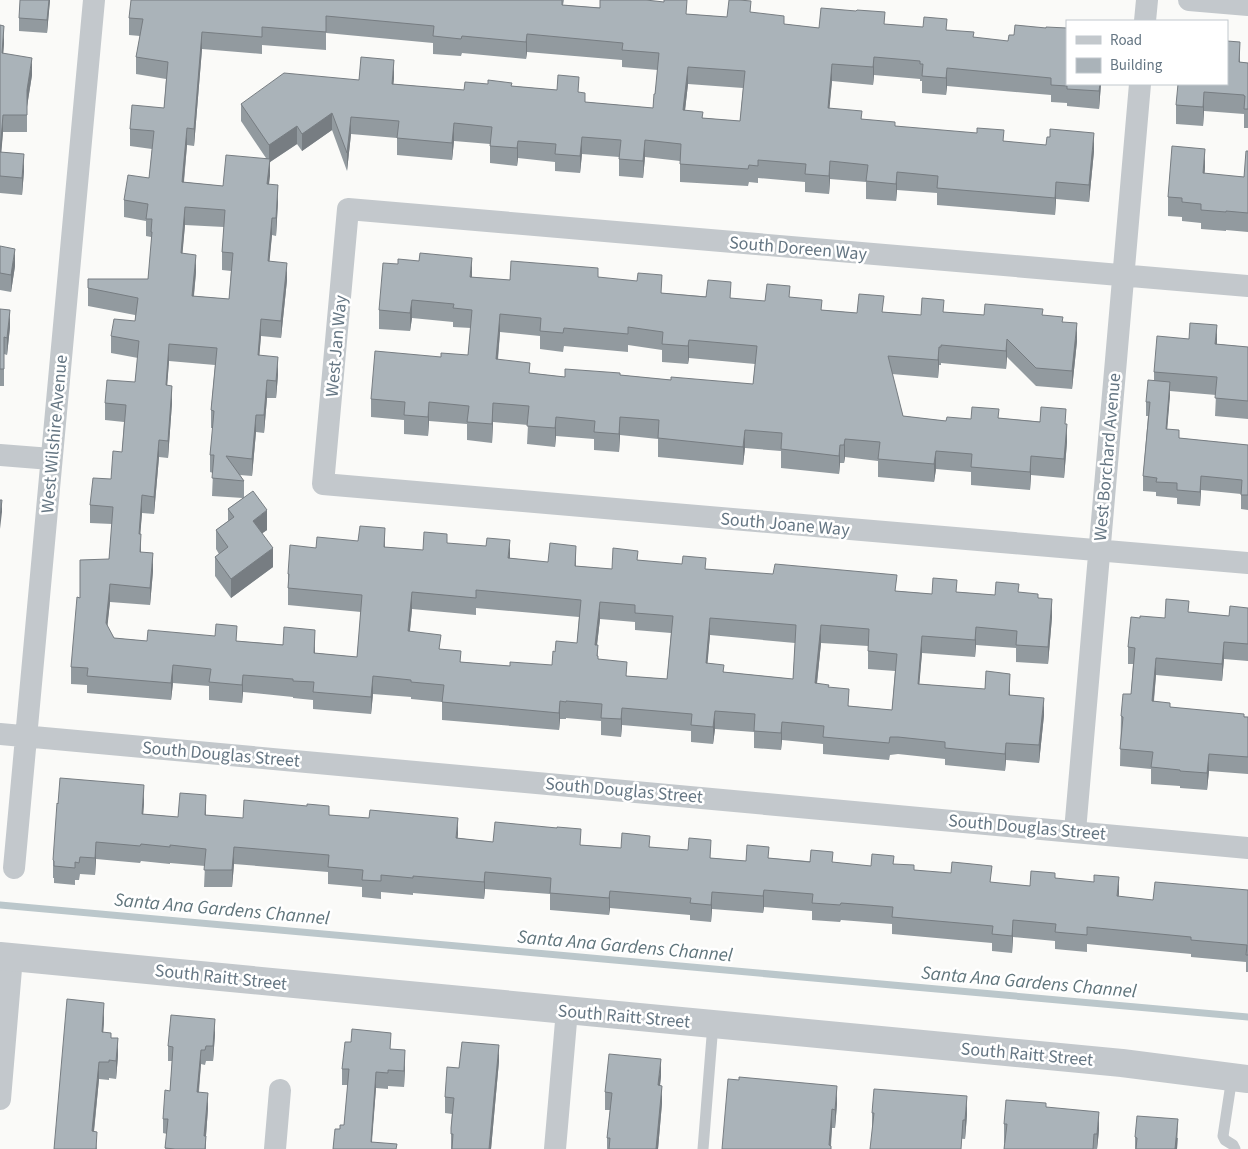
<svg xmlns="http://www.w3.org/2000/svg" width="1248" height="1149" viewBox="0 0 1248 1149" font-family="'Source Sans 3',sans-serif">
  <rect width="100%" height="100%" fill="#fafaf8"/>
  <g fill="none" stroke-linecap="round" stroke-linejoin="round">
    <path stroke="#bbc7cb" stroke-width="7" d="M 0,905 L 1248,1017"/>
    <path stroke="#c3c8cc" stroke-width="11" d="M 1232,1077 L 1223,1136 L 1225,1140 L 1233,1145 L 1235,1149
      M 703,1149 L 713,1024"/>
    <path stroke="#c3c8cc" stroke-width="22" d="M 1189,0 L 1248,5
      M 1145,21 L 1147,0
      M 1248,286 L 348,209 L 323,484 L 1248,563
      M 0,455 L 51,459
      M 0,734 L 1248,848
      M 1075,831 L 1140,84
      M 14,868 L 94,0
      M 0,1099 L 12,957
      M 275,1149 L 280,1090
      M 555,1149 L 567,1010"/>
    <path stroke="#c3c8cc" stroke-width="28" d="M 0,956 L 1122,1063 L 1248,1079"/>
  </g>
  <path fill="#929a9f" fill-rule="evenodd" d="M 50,0 L 47,33 L 19,31 L 19,18 Z
    M 564,0 L 563,5 L 727,17 L 751,12 L 784,24 L 819,28 L 885,24 L 947,30 L 974,37 L 1067,84 L 1101,84 L 1099,109 L 1067,106 L 1067,103 L 1051,102 L 1051,95 L 947,86 L 946,95 L 922,93 L 922,81 L 920,81 L 920,79 L 874,75 L 873,85 L 832,81 L 829,108 L 862,119 L 895,126 L 1004,141 L 1094,151 L 1089,202 L 1056,199 L 1055,215 L 937,205 L 937,193 L 897,190 L 896,201 L 866,199 L 866,182 L 830,179 L 829,194 L 805,192 L 805,182 L 758,178 L 758,183 L 749,182 L 748,186 L 680,182 L 680,161 L 645,157 L 643,178 L 619,176 L 619,157 L 582,154 L 580,173 L 555,171 L 555,162 L 518,158 L 517,166 L 490,163 L 490,144 L 454,141 L 452,160 L 397,155 L 397,138 L 351,134 L 347,171 L 332,130 L 302,151 L 297,144 L 270,162 L 269,184 L 278,202 L 276,236 L 272,235 L 269,261 L 287,280 L 281,338 L 261,336 L 259,356 L 278,375 L 276,398 L 267,398 L 264,433 L 256,432 L 252,476 L 240,475 L 244,481 L 244,497 L 267,530 L 262,533 L 273,567 L 231,598 L 215,576 L 215,557 L 219,554 L 216,549 L 216,530 L 228,521 L 228,509 L 243,498 L 212,496 L 213,473 L 210,472 L 210,455 L 213,428 L 211,428 L 211,410 L 215,365 L 169,361 L 167,385 L 172,403 L 168,458 L 159,457 L 154,514 L 142,513 L 140,534 L 141,552 L 153,571 L 150,605 L 110,602 L 107,626 L 114,638 L 147,641 L 237,641 L 315,647 L 315,653 L 357,657 L 361,612 L 288,605 L 288,574 L 316,548 L 385,547 L 423,550 L 447,543 L 510,558 L 576,566 L 612,569 L 638,560 L 706,569 L 897,591 L 932,594 L 957,592 L 995,595 L 1019,592 L 1038,598 L 1052,617 L 1048,664 L 1016,662 L 1016,648 L 976,645 L 975,657 L 922,653 L 919,684 L 1010,691 L 1010,695 L 1044,715 L 1039,763 L 1006,760 L 1005,771 L 945,765 L 945,759 L 898,754 L 890,755 L 889,760 L 823,754 L 823,744 L 782,740 L 781,750 L 754,748 L 754,732 L 715,729 L 713,744 L 691,742 L 691,731 L 622,725 L 621,737 L 601,735 L 601,721 L 566,718 L 566,719 L 560,719 L 559,730 L 442,720 L 442,702 L 411,699 L 411,697 L 373,694 L 371,714 L 313,709 L 313,700 L 293,698 L 293,697 L 243,692 L 242,703 L 209,700 L 209,686 L 173,683 L 171,700 L 87,693 L 87,685 L 71,684 L 71,667 L 80,598 L 109,559 L 112,524 L 90,523 L 90,505 L 111,479 L 122,452 L 124,422 L 105,420 L 105,403 L 135,382 L 138,358 L 111,353 L 111,336 L 135,321 L 135,315 L 88,306 L 88,288 L 148,279 L 151,250 L 151,237 L 146,236 L 146,221 L 124,217 L 124,200 L 149,178 L 152,149 L 130,146 L 130,129 L 164,108 L 166,79 L 136,74 L 136,57 L 140,36 L 129,35 L 129,18 ZM 326,33 L 433,43 L 433,54 L 461,56 L 462,53 L 526,59 L 527,52 L 622,60 L 622,67 L 658,70 L 655,94 L 653,108 L 585,102 L 579,92 L 512,86 L 464,90 L 393,84 L 394,78 L 359,80 L 241,104 L 241,121 L 266,158 L 223,186 L 184,182 L 187,145 L 194,146 L 202,49 L 262,54 L 262,45 L 326,50 ZM 688,84 L 743,88 L 740,121 L 703,118 L 685,110 ZM 185,225 L 224,227 L 222,252 L 222,270 L 231,271 L 229,299 L 194,296 L 196,272 L 182,254 ZM 476,608 L 579,617 L 577,643 L 552,665 L 510,666 L 461,662 L 410,631 L 412,609 L 476,615 ZM 600,619 L 635,622 L 635,630 L 671,633 L 667,679 L 627,676 L 598,659 L 597,645 ZM 710,635 L 795,643 L 793,679 L 724,672 L 707,664 ZM 821,643 L 868,646 L 868,669 L 895,671 L 892,710 L 849,706 L 817,684 Z
    M 0,25 L 4,43 L 3,54 L 32,75 L 27,106 L 27,132 L 3,132 L 1,152 L 24,171 L 22,195 L 0,193 Z
    M 1240,62 L 1248,63 L 1248,128 L 1244,128 L 1244,114 L 1204,111 L 1203,126 L 1176,124 L 1176,105 Z
    M 1248,151 L 1248,232 L 1226,230 L 1226,231 L 1201,229 L 1201,223 L 1182,221 L 1182,217 L 1168,216 L 1168,197 L 1205,168 L 1204,174 L 1244,177 Z
    M 0,246 L 15,266 L 11,292 L 0,290 Z
    M 419,261 L 472,277 L 510,280 L 598,277 L 662,293 L 765,301 L 790,298 L 822,310 L 857,313 L 884,312 L 921,315 L 944,312 L 984,315 L 1043,315 L 1063,322 L 1077,341 L 1072,389 L 1036,386 L 1007,357 L 1006,369 L 941,363 L 941,365 L 939,365 L 938,378 L 892,374 L 903,416 L 946,421 L 999,418 L 1066,424 L 1067,442 L 1064,478 L 1031,475 L 1030,490 L 971,485 L 971,472 L 936,469 L 934,482 L 878,477 L 878,461 L 845,457 L 844,463 L 840,463 L 839,474 L 781,468 L 781,451 L 745,448 L 743,465 L 658,457 L 658,439 L 620,435 L 619,452 L 594,450 L 594,439 L 556,436 L 555,447 L 527,444 L 528,425 L 493,422 L 492,443 L 467,440 L 467,424 L 429,421 L 428,436 L 404,434 L 404,420 L 371,417 L 371,399 L 441,357 L 468,355 L 471,328 L 453,327 L 453,322 L 412,318 L 410,331 L 379,329 L 379,310 L 398,264 ZM 500,332 L 540,336 L 540,349 L 563,352 L 564,346 L 628,352 L 628,345 L 662,350 L 662,362 L 688,364 L 689,358 L 755,364 L 753,384 L 671,380 L 620,375 L 565,377 L 530,373 L 498,360 Z
    M 0,309 L 10,327 L 7,355 L 4,354 L 4,386 L 0,386 Z
    M 1189,339 L 1217,344 L 1248,347 L 1248,419 L 1215,416 L 1216,395 L 1170,391 L 1167,429 L 1179,438 L 1248,445 L 1248,510 L 1241,509 L 1241,494 L 1201,490 L 1200,506 L 1177,504 L 1177,498 L 1156,496 L 1156,492 L 1143,491 L 1143,476 L 1148,416 L 1146,416 L 1146,402 L 1154,380 L 1154,372 Z
    M 1248,608 L 1248,661 L 1224,659 L 1222,681 L 1156,675 L 1154,701 L 1170,707 L 1248,717 L 1248,774 L 1209,771 L 1207,790 L 1180,788 L 1180,786 L 1151,784 L 1151,769 L 1120,766 L 1121,716 L 1131,694 L 1133,664 L 1128,664 L 1128,647 L 1165,618 L 1189,612 L 1229,616 Z
    M 144,803 L 143,814 L 178,817 L 206,815 L 243,818 L 329,815 L 458,838 L 493,842 L 581,845 L 621,848 L 650,847 L 711,858 L 746,861 L 769,858 L 871,866 L 894,864 L 914,870 L 992,883 L 1030,886 L 1055,878 L 1119,897 L 1153,900 L 1248,890 L 1248,972 L 1246,972 L 1246,962 L 1191,957 L 1191,954 L 1087,944 L 1087,952 L 1055,949 L 1055,941 L 1013,937 L 1012,953 L 992,951 L 992,943 L 892,934 L 892,924 L 841,920 L 840,922 L 812,920 L 812,911 L 764,907 L 763,913 L 712,909 L 711,922 L 690,920 L 690,915 L 610,908 L 609,915 L 550,910 L 550,894 L 485,889 L 484,899 L 413,893 L 413,895 L 381,892 L 381,899 L 362,897 L 362,887 L 328,884 L 328,872 L 234,864 L 232,887 L 204,887 L 205,866 L 170,863 L 170,864 L 141,861 L 140,863 L 96,859 L 95,875 L 80,874 L 79,880 L 75,880 L 75,885 L 54,883 L 54,878 L 53,878 L 53,860 Z
    M 104,1021 L 103,1032 L 111,1038 L 118,1056 L 116,1079 L 109,1078 L 109,1080 L 99,1079 L 94,1132 L 97,1149 L 54,1149 Z
    M 215,1034 L 213,1061 L 206,1061 L 205,1065 L 201,1064 L 199,1092 L 208,1108 L 206,1136 L 206,1149 L 165,1149 L 167,1134 L 163,1133 L 163,1119 L 170,1091 L 172,1061 L 168,1061 L 168,1046 Z
    M 391,1049 L 405,1067 L 404,1087 L 388,1086 L 388,1089 L 376,1088 L 372,1142 L 397,1149 L 333,1149 L 340,1129 L 344,1125 L 348,1085 L 342,1085 L 342,1069 Z
    M 499,1061 L 491,1149 L 451,1149 L 451,1128 L 452,1114 L 445,1113 L 445,1097 L 459,1068 Z
    M 661,1076 L 660,1086 L 662,1103 L 658,1149 L 607,1149 L 607,1138 L 610,1110 L 605,1110 L 605,1092 Z
    M 837,1104 L 835,1128 L 832,1128 L 831,1146 L 722,1149 Z
    M 1046,1107 L 1099,1130 L 1097,1149 L 1004,1149 L 1005,1143 L 1004,1143 L 1004,1124 Z
    M 872,1113 L 967,1115 L 965,1139 L 872,1131 Z
    M 1135,1137 L 1178,1138 L 1177,1149 L 1135,1149 Z"/>
  <path fill="#777d82" d="M 49,0 L 50,0 L 47,33 L 47,20 Z
    M 4,26 L 4,43 L 2,70 L 2,53 Z
    M 202,32 L 202,49 L 194,146 L 194,129 Z
    M 527,34 L 527,52 L 526,59 L 526,42 Z
    M 1240,42 L 1240,62 L 1239,81 L 1239,62 Z
    M 874,57 L 874,75 L 873,85 L 873,67 Z
    M 32,58 L 32,75 L 27,107 L 27,90 Z
    M 394,60 L 394,78 L 392,101 L 392,84 Z
    M 832,64 L 832,81 L 828,125 L 828,108 Z
    M 688,67 L 688,84 L 683,128 L 683,110 Z
    M 947,68 L 947,86 L 946,95 L 946,78 Z
    M 1100,84 L 1101,84 L 1099,109 L 1099,91 Z
    M 1204,92 L 1204,111 L 1203,126 L 1203,107 Z
    M 332,113 L 332,130 L 302,151 L 302,134 Z
    M 3,115 L 3,132 L 0,169 L 0,152 Z
    M 351,117 L 351,134 L 347,171 L 347,153 Z
    M 454,123 L 454,141 L 452,160 L 452,143 Z
    M 297,126 L 297,144 L 270,162 L 270,176 L 267,201 L 267,184 L 269,163 L 269,145 Z
    M 187,128 L 187,145 L 182,200 L 182,182 Z
    M 1094,133 L 1094,151 L 1089,202 L 1089,185 Z
    M 582,137 L 582,154 L 580,173 L 580,156 Z
    M 645,140 L 645,157 L 643,178 L 643,161 Z
    M 518,141 L 518,158 L 517,166 L 517,148 Z
    M 1205,149 L 1205,168 L 1203,192 L 1203,173 Z
    M 24,154 L 24,171 L 22,195 L 22,178 Z
    M 830,161 L 830,179 L 829,194 L 829,176 Z
    M 897,172 L 897,190 L 896,201 L 896,184 Z
    M 1056,182 L 1056,199 L 1055,215 L 1055,198 Z
    M 278,185 L 278,202 L 276,236 L 276,218 Z
    M 185,207 L 185,225 L 181,271 L 181,253 Z
    M 272,218 L 272,235 L 268,278 L 268,261 Z
    M 15,249 L 15,266 L 11,292 L 11,275 Z
    M 196,255 L 196,272 L 192,313 L 192,296 Z
    M 472,258 L 472,276 L 470,295 L 470,277 Z
    M 287,263 L 287,280 L 281,338 L 281,321 Z
    M 412,300 L 412,318 L 410,331 L 410,313 Z
    M 10,310 L 10,327 L 7,355 L 7,338 Z
    M 500,314 L 500,332 L 496,378 L 496,359 Z
    M 261,319 L 261,336 L 258,373 L 258,355 Z
    M 1077,323 L 1077,341 L 1072,389 L 1072,371 Z
    M 1217,325 L 1217,343 L 1215,361 L 1215,344 Z
    M 1007,339 L 1007,357 L 1006,369 L 1006,351 Z
    M 689,340 L 689,358 L 688,364 L 688,346 Z
    M 169,344 L 169,361 L 166,402 L 166,385 Z
    M 939,347 L 939,365 L 938,378 L 938,360 Z
    M 278,357 L 278,375 L 276,398 L 276,381 Z
    M 267,380 L 267,398 L 264,433 L 264,415 Z
    M 1170,382 L 1170,396 L 1166,443 L 1166,429 Z
    M 172,386 L 172,403 L 168,458 L 168,441 Z
    M 429,402 L 429,421 L 428,436 L 428,417 Z
    M 493,403 L 493,422 L 492,443 L 492,424 Z
    M 256,415 L 256,432 L 252,476 L 252,459 Z
    M 556,417 L 556,436 L 555,447 L 555,428 Z
    M 620,417 L 620,435 L 619,452 L 619,434 Z
    M 1067,424 L 1067,442 L 1064,478 L 1064,459 Z
    M 745,430 L 745,448 L 743,465 L 743,447 Z
    M 845,439 L 845,457 L 844,463 L 844,445 Z
    M 159,440 L 159,457 L 154,514 L 154,497 Z
    M 840,445 L 840,463 L 839,474 L 839,456 Z
    M 936,451 L 936,469 L 934,482 L 934,464 Z
    M 1031,456 L 1031,475 L 1030,490 L 1030,472 Z
    M 1201,476 L 1201,490 L 1200,506 L 1200,492 Z
    M 142,495 L 142,513 L 139,551 L 139,534 Z
    M 2,500 L 2,512 L 0,529 L 0,517 Z
    M 267,510 L 267,530 L 253,540 L 253,521 Z
    M 385,528 L 385,546 L 384,564 L 384,547 Z
    M 141,534 L 141,552 L 140,570 L 140,552 Z
    M 510,540 L 510,557 L 508,576 L 508,558 Z
    M 576,546 L 576,563 L 575,583 L 575,566 Z
    M 273,548 L 273,567 L 231,598 L 231,579 Z
    M 153,553 L 153,571 L 150,605 L 150,588 Z
    M 110,584 L 110,602 L 106,640 L 106,623 Z
    M 412,592 L 412,609 L 408,649 L 408,631 Z
    M 1052,599 L 1052,617 L 1048,664 L 1048,647 Z
    M 600,602 L 600,619 L 595,662 L 595,645 Z
    M 710,618 L 710,635 L 706,681 L 706,663 Z
    M 821,625 L 821,643 L 815,701 L 815,683 Z
    M 976,627 L 976,645 L 975,657 L 975,640 Z
    M 315,630 L 315,647 L 314,670 L 314,653 Z
    M 922,636 L 922,653 L 918,701 L 918,684 Z
    M 1224,642 L 1224,659 L 1222,681 L 1222,664 Z
    M 1156,658 L 1156,675 L 1152,718 L 1152,701 Z
    M 173,665 L 173,683 L 171,700 L 171,683 Z
    M 1010,674 L 1010,691 L 1009,712 L 1009,695 Z
    M 243,675 L 243,692 L 242,703 L 242,685 Z
    M 373,676 L 373,694 L 371,714 L 371,697 Z
    M 1044,698 L 1044,715 L 1039,763 L 1039,745 Z
    M 560,701 L 560,719 L 559,730 L 559,713 Z
    M 622,708 L 622,725 L 621,737 L 621,719 Z
    M 715,711 L 715,729 L 713,744 L 713,727 Z
    M 782,722 L 782,740 L 781,750 L 781,733 Z
    M 1006,743 L 1006,760 L 1005,771 L 1005,754 Z
    M 1209,754 L 1209,771 L 1207,790 L 1207,773 Z
    M 144,785 L 144,803 L 142,831 L 142,814 Z
    M 206,795 L 206,813 L 205,832 L 205,815 Z
    M 458,818 L 458,835 L 456,855 L 456,838 Z
    M 96,842 L 96,859 L 95,875 L 95,858 Z
    M 234,847 L 234,864 L 232,887 L 232,870 Z
    M 485,872 L 485,889 L 484,899 L 484,882 Z
    M 1119,877 L 1119,894 L 1117,914 L 1117,896 Z
    M 764,890 L 764,907 L 763,913 L 763,896 Z
    M 610,891 L 610,908 L 609,915 L 609,898 Z
    M 712,892 L 712,909 L 711,922 L 711,905 Z
    M 1013,920 L 1013,937 L 1012,953 L 1012,936 Z
    M 104,1003 L 104,1021 L 102,1050 L 102,1032 Z
    M 215,1019 L 215,1034 L 213,1061 L 213,1046 Z
    M 118,1038 L 118,1056 L 116,1079 L 116,1061 Z
    M 499,1045 L 499,1061 L 491,1149 L 489,1149 Z
    M 201,1050 L 201,1064 L 197,1107 L 197,1092 Z
    M 405,1050 L 405,1067 L 404,1087 L 404,1071 Z
    M 661,1059 L 661,1076 L 658,1103 L 658,1085 Z
    M 99,1062 L 99,1079 L 92,1149 L 92,1131 Z
    M 376,1072 L 376,1088 L 371,1149 L 371,1142 Z
    M 662,1086 L 662,1103 L 658,1149 L 656,1149 Z
    M 837,1086 L 837,1104 L 835,1128 L 835,1110 Z
    M 208,1093 L 208,1108 L 205,1149 L 204,1136 Z
    M 967,1096 L 967,1115 L 965,1139 L 965,1120 Z
    M 832,1109 L 832,1128 L 830,1149 L 829,1149 Z
    M 1099,1112 L 1099,1130 L 1097,1149 L 1097,1134 Z
    M 1178,1119 L 1177,1149 L 1175,1149 Z"/>
  <path fill="#aab3b9" stroke="#777d82" fill-rule="evenodd" d="M 20,0 L 49,0 L 47,20 L 19,18 Z
    M 131,0 L 562,0 L 562,5 L 600,8 L 600,0 L 646,0 L 664,2 L 664,0 L 687,0 L 686,14 L 727,17 L 729,0 L 739,0 L 751,1 L 750,12 L 784,16 L 784,24 L 819,28 L 821,8 L 856,11 L 857,10 L 885,12 L 884,24 L 923,27 L 924,17 L 947,19 L 946,30 L 974,32 L 973,37 L 1008,41 L 1009,35 L 1014,35 L 1015,25 L 1046,28 L 1046,27 L 1067,28 L 1067,84 L 1100,84 L 1099,91 L 1067,89 L 1067,86 L 1051,85 L 1051,78 L 947,68 L 946,78 L 922,76 L 923,64 L 920,64 L 920,61 L 874,57 L 873,67 L 832,64 L 828,108 L 862,111 L 861,119 L 895,122 L 895,126 L 977,133 L 977,128 L 1004,130 L 1003,141 L 1046,145 L 1047,137 L 1050,137 L 1050,129 L 1094,133 L 1089,185 L 1056,182 L 1055,198 L 937,188 L 938,176 L 897,172 L 896,184 L 866,181 L 868,165 L 830,161 L 829,176 L 805,174 L 806,164 L 758,160 L 758,166 L 749,165 L 748,169 L 680,164 L 681,144 L 645,140 L 643,161 L 619,159 L 621,140 L 582,137 L 580,156 L 555,154 L 556,144 L 518,141 L 517,148 L 490,146 L 492,127 L 454,123 L 452,143 L 397,138 L 399,121 L 351,117 L 347,153 L 332,113 L 302,134 L 297,126 L 269,145 L 241,104 L 284,73 L 359,80 L 361,57 L 394,60 L 392,84 L 464,90 L 465,82 L 488,84 L 488,80 L 512,83 L 511,86 L 557,90 L 558,75 L 579,77 L 578,92 L 585,93 L 585,102 L 653,108 L 654,94 L 655,94 L 659,53 L 622,50 L 623,43 L 527,34 L 526,42 L 462,36 L 461,39 L 433,36 L 434,26 L 326,16 L 326,32 L 262,27 L 262,37 L 202,32 L 194,129 L 187,128 L 182,182 L 223,186 L 226,155 L 270,159 L 267,184 L 278,185 L 276,218 L 272,218 L 268,261 L 287,263 L 281,321 L 261,319 L 258,355 L 278,357 L 276,381 L 267,380 L 264,415 L 256,415 L 252,459 L 226,456 L 244,481 L 212,478 L 214,455 L 210,455 L 214,411 L 211,410 L 217,348 L 169,344 L 166,385 L 172,386 L 168,441 L 159,440 L 154,497 L 142,495 L 139,534 L 141,534 L 140,552 L 153,553 L 150,588 L 110,584 L 106,623 L 114,638 L 147,641 L 148,630 L 215,636 L 216,624 L 237,626 L 236,641 L 283,645 L 284,627 L 315,630 L 314,653 L 357,657 L 362,595 L 288,588 L 289,574 L 288,574 L 290,545 L 316,548 L 317,537 L 358,541 L 360,526 L 385,528 L 384,547 L 423,550 L 424,532 L 447,534 L 447,543 L 486,546 L 487,538 L 510,540 L 508,558 L 548,562 L 550,543 L 576,546 L 575,566 L 612,569 L 613,548 L 638,551 L 637,560 L 682,564 L 683,556 L 706,558 L 705,569 L 773,574 L 775,564 L 897,575 L 895,591 L 932,594 L 933,578 L 957,580 L 956,592 L 995,595 L 996,582 L 1019,584 L 1018,592 L 1038,594 L 1038,598 L 1052,599 L 1048,647 L 1016,645 L 1017,631 L 976,627 L 975,640 L 922,636 L 918,684 L 985,689 L 986,671 L 1010,674 L 1009,695 L 1044,698 L 1039,745 L 1006,743 L 1005,754 L 945,748 L 945,742 L 898,737 L 890,737 L 889,743 L 823,737 L 824,726 L 782,722 L 781,733 L 754,731 L 755,714 L 715,711 L 713,727 L 691,725 L 692,714 L 622,708 L 621,719 L 601,718 L 602,704 L 566,701 L 566,702 L 560,701 L 559,713 L 442,702 L 444,685 L 411,682 L 411,680 L 373,676 L 371,697 L 313,692 L 314,682 L 293,681 L 293,679 L 243,675 L 242,685 L 209,682 L 211,669 L 173,665 L 171,683 L 87,676 L 88,668 L 71,667 L 77,597 L 80,598 L 80,560 L 109,559 L 113,507 L 90,505 L 93,478 L 111,479 L 113,451 L 122,452 L 126,405 L 105,403 L 107,380 L 135,382 L 139,341 L 111,336 L 114,319 L 135,321 L 138,298 L 88,288 L 88,279 L 148,279 L 152,232 L 151,232 L 152,219 L 146,219 L 148,204 L 124,200 L 128,175 L 149,178 L 154,131 L 130,129 L 132,105 L 164,108 L 168,62 L 136,57 L 143,19 L 129,18 ZM 688,67 L 745,71 L 740,121 L 702,118 L 703,112 L 683,110 ZM 185,207 L 225,210 L 222,252 L 233,253 L 229,299 L 192,296 L 196,255 L 181,253 ZM 476,590 L 581,600 L 577,643 L 556,641 L 555,652 L 553,651 L 552,665 L 510,662 L 510,666 L 460,662 L 461,651 L 439,649 L 441,635 L 408,631 L 412,592 L 476,598 ZM 600,602 L 635,605 L 635,613 L 673,616 L 667,679 L 626,676 L 627,662 L 598,659 L 598,656 L 597,656 L 598,645 L 595,645 ZM 710,618 L 796,625 L 793,679 L 723,672 L 724,665 L 706,663 ZM 821,625 L 869,629 L 868,651 L 897,654 L 892,710 L 848,706 L 849,689 L 828,687 L 829,685 L 815,683 Z
    M 0,25 L 4,26 L 2,53 L 32,58 L 27,90 L 27,115 L 3,115 L 0,152 L 24,154 L 22,178 L 0,176 Z
    M 1227,41 L 1240,42 L 1239,62 L 1248,63 L 1248,109 L 1244,109 L 1245,96 L 1244,96 L 1244,95 L 1204,92 L 1203,107 L 1176,105 L 1178,84 L 1227,84 Z
    M 1172,146 L 1205,149 L 1203,173 L 1244,177 L 1246,151 L 1248,151 L 1248,213 L 1226,211 L 1226,212 L 1201,210 L 1201,204 L 1182,202 L 1182,198 L 1168,197 Z
    M 0,246 L 15,249 L 11,275 L 0,273 Z
    M 420,253 L 472,258 L 470,277 L 510,280 L 511,261 L 598,268 L 598,277 L 637,281 L 638,273 L 662,275 L 661,293 L 706,297 L 708,280 L 731,282 L 730,298 L 765,301 L 767,284 L 790,286 L 789,297 L 822,300 L 821,310 L 857,313 L 859,294 L 884,296 L 882,312 L 921,315 L 922,298 L 944,300 L 943,312 L 984,315 L 985,304 L 1043,309 L 1042,315 L 1063,317 L 1062,322 L 1077,323 L 1072,371 L 1036,368 L 1007,339 L 1006,351 L 941,345 L 941,347 L 939,347 L 938,360 L 888,356 L 903,416 L 946,421 L 947,417 L 971,419 L 972,407 L 999,409 L 998,418 L 1040,422 L 1041,407 L 1066,409 L 1065,424 L 1067,424 L 1064,459 L 1031,456 L 1030,472 L 971,467 L 972,454 L 936,451 L 934,464 L 878,459 L 880,442 L 845,439 L 844,445 L 840,445 L 839,456 L 781,449 L 782,433 L 745,430 L 743,447 L 658,438 L 659,420 L 620,417 L 619,434 L 594,432 L 595,421 L 556,417 L 555,428 L 527,426 L 529,406 L 493,403 L 492,424 L 467,422 L 469,406 L 429,402 L 428,417 L 404,415 L 405,402 L 371,399 L 375,351 L 441,357 L 441,353 L 468,355 L 472,310 L 453,308 L 454,304 L 412,300 L 410,313 L 379,310 L 383,263 L 398,264 L 398,259 L 419,261 ZM 500,314 L 541,318 L 540,331 L 563,333 L 564,328 L 628,334 L 628,327 L 663,332 L 662,344 L 688,346 L 689,340 L 757,346 L 753,384 L 671,377 L 671,380 L 620,375 L 620,373 L 565,369 L 565,377 L 529,373 L 530,363 L 496,359 Z
    M 0,309 L 10,310 L 7,338 L 4,337 L 4,369 L 0,369 Z
    M 1190,323 L 1217,325 L 1215,344 L 1248,347 L 1248,401 L 1215,398 L 1217,377 L 1154,372 L 1157,336 L 1189,339 Z
    M 1148,380 L 1170,382 L 1166,429 L 1179,430 L 1179,438 L 1248,445 L 1248,495 L 1241,495 L 1242,480 L 1201,476 L 1200,492 L 1177,490 L 1177,483 L 1156,482 L 1157,478 L 1143,476 L 1150,402 L 1146,402 Z
    M 253,491 L 267,510 L 253,521 L 273,548 L 231,579 L 215,557 L 228,547 L 216,530 L 234,517 L 228,509 Z
    M 0,500 L 2,500 L 0,517 Z
    M 1166,599 L 1189,601 L 1188,612 L 1229,616 L 1230,606 L 1248,608 L 1248,644 L 1224,642 L 1222,664 L 1156,658 L 1152,701 L 1170,703 L 1170,707 L 1244,714 L 1244,717 L 1248,717 L 1248,757 L 1209,754 L 1207,773 L 1180,771 L 1180,770 L 1151,767 L 1153,752 L 1120,749 L 1123,717 L 1121,716 L 1123,694 L 1131,694 L 1135,648 L 1128,647 L 1131,617 L 1140,618 L 1140,616 L 1165,618 Z
    M 60,778 L 144,785 L 142,814 L 178,817 L 180,793 L 206,795 L 205,815 L 243,818 L 244,800 L 307,806 L 307,804 L 329,806 L 329,815 L 369,818 L 370,810 L 458,818 L 456,838 L 493,842 L 495,822 L 557,828 L 557,827 L 581,829 L 580,845 L 621,848 L 622,833 L 650,836 L 649,847 L 688,850 L 689,838 L 711,840 L 710,858 L 746,861 L 747,845 L 769,847 L 768,858 L 810,862 L 811,850 L 833,852 L 832,862 L 871,866 L 872,854 L 894,856 L 893,864 L 914,865 L 914,870 L 951,873 L 952,862 L 992,866 L 990,882 L 1030,886 L 1031,871 L 1055,873 L 1055,878 L 1094,882 L 1094,875 L 1119,877 L 1117,896 L 1153,900 L 1155,882 L 1248,890 L 1248,955 L 1246,955 L 1247,945 L 1191,940 L 1191,937 L 1087,927 L 1087,935 L 1055,932 L 1056,924 L 1013,920 L 1012,936 L 992,934 L 993,926 L 892,917 L 893,907 L 841,903 L 840,905 L 812,903 L 813,894 L 764,890 L 763,896 L 712,892 L 711,905 L 690,903 L 691,898 L 610,891 L 609,898 L 550,893 L 551,878 L 485,872 L 484,882 L 413,876 L 413,878 L 381,875 L 381,881 L 362,880 L 363,870 L 328,867 L 329,855 L 234,847 L 232,870 L 204,870 L 206,849 L 170,845 L 170,847 L 141,844 L 140,846 L 96,842 L 95,858 L 80,857 L 79,863 L 75,862 L 75,868 L 54,866 L 54,861 L 53,860 L 57,803 L 58,804 Z
    M 67,999 L 104,1003 L 102,1032 L 111,1033 L 111,1038 L 118,1038 L 116,1061 L 109,1060 L 109,1062 L 99,1062 L 92,1131 L 97,1132 L 96,1149 L 54,1149 Z
    M 171,1015 L 215,1019 L 213,1046 L 206,1046 L 205,1050 L 201,1050 L 197,1092 L 208,1093 L 204,1136 L 206,1136 L 205,1149 L 175,1149 L 165,1148 L 168,1119 L 163,1119 L 165,1090 L 170,1091 L 173,1047 L 168,1046 Z
    M 352,1029 L 391,1033 L 390,1049 L 405,1050 L 404,1071 L 388,1070 L 388,1073 L 376,1072 L 371,1142 L 397,1144 L 396,1149 L 333,1149 L 335,1129 L 340,1129 L 340,1125 L 344,1125 L 349,1069 L 342,1069 L 345,1042 L 351,1042 Z
    M 462,1042 L 499,1045 L 489,1149 L 452,1149 L 453,1134 L 451,1134 L 451,1128 L 454,1098 L 445,1097 L 447,1067 L 459,1068 Z
    M 609,1054 L 661,1059 L 658,1085 L 662,1086 L 656,1149 L 609,1149 L 610,1138 L 607,1138 L 612,1093 L 605,1092 Z
    M 739,1077 L 837,1086 L 835,1110 L 832,1109 L 829,1145 L 831,1146 L 831,1149 L 722,1149 L 728,1079 L 739,1080 Z
    M 874,1089 L 967,1096 L 965,1120 L 963,1120 L 961,1149 L 870,1149 L 874,1113 L 872,1113 Z
    M 1006,1100 L 1046,1103 L 1046,1107 L 1099,1112 L 1097,1134 L 1094,1134 L 1093,1149 L 1004,1149 L 1007,1124 L 1004,1124 Z
    M 1137,1116 L 1178,1119 L 1175,1149 L 1136,1149 L 1137,1138 L 1135,1137 Z"/>
  <g text-anchor="middle" stroke-width="5" stroke-linejoin="round" paint-order="stroke">
    <g font-size="18" fill="#657683" stroke="#fff">
      <text transform="translate(798 248) rotate(5)" y="6">South Doreen Way</text>
      <text transform="translate(336 346) rotate(-85)" y="6">West Jan Way</text>
      <text transform="translate(54 434) rotate(-85)" y="6">West Wilshire Avenue</text>
      <text transform="translate(1107 457) rotate(-85)" y="6">West Borchard Avenue</text>
      <text transform="translate(785 524) rotate(5)" y="6">South Joane Way</text>
      <text transform="translate(221 754) rotate(5)" y="6">South Douglas Street</text>
      <text transform="translate(624 790) rotate(5)" y="6">South Douglas Street</text>
      <text transform="translate(1027 827) rotate(5)" y="6">South Douglas Street</text>
      <text transform="translate(221 977) rotate(6)" y="6">South Raitt Street</text>
      <text transform="translate(624 1016) rotate(5)" y="6">South Raitt Street</text>
      <text transform="translate(1027 1054) rotate(5)" y="6">South Raitt Street</text>
    </g>
    <g font-size="19" font-style="italic" fill="#60757c" stroke="#fff">
      <text transform="translate(222 908) rotate(5)" y="7">Santa Ana Gardens Channel</text>
      <text transform="translate(625 945) rotate(5)" y="7">Santa Ana Gardens Channel</text>
      <text transform="translate(1029 981) rotate(5)" y="7">Santa Ana Gardens Channel</text>
    </g>
  </g>
  <rect x="1066" y="20" width="162" height="65" fill="#ffffff" stroke="#c1c8cd"/>
  <rect x="1076" y="36" width="25" height="8" fill="#c3c8cc" stroke="#c1c8cd"/>
  <text x="1110" y="45" font-size="15" fill="#657683">Road</text>
  <rect x="1076" y="58" width="25" height="15" fill="#aab3b9" stroke="#c1c8cd"/>
  <text x="1110" y="70" font-size="15" fill="#657683">Building</text>
</svg>
